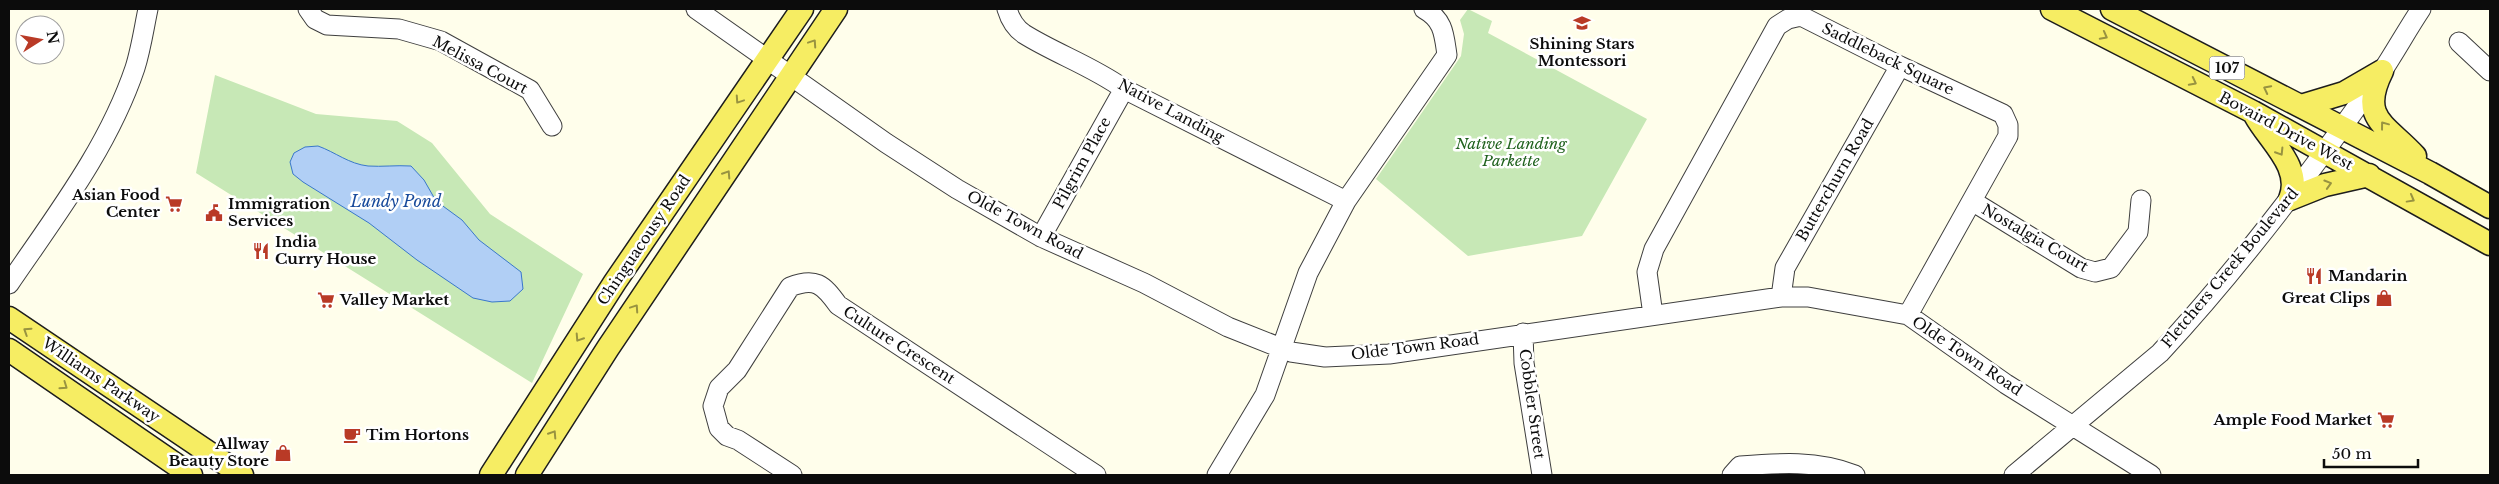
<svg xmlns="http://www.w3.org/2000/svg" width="2499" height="484" viewBox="0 0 2499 484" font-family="'Libre Baskerville',serif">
  <rect width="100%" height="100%" fill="#fffeeb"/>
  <path fill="#c7e8b6" d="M 1468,9 L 1492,21 L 1488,33 L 1647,119 L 1582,236 L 1468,256 L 1376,179 L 1461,56 L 1464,34 L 1460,20 Z
    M 215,75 L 316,114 L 397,121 L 432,143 L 490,214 L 583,274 L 532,383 L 196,173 Z"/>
  <path fill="#b1cff5" stroke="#3977cb" d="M 318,146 C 335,152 349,164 368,166 C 382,167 396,165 411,166 L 424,180 L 436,201 L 462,220 L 479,240 L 521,272 L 523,289 L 510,301 L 492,302 L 473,298 L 417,260 L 369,223 L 303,182 L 293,174 L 290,162 L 294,153 L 305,147 Z"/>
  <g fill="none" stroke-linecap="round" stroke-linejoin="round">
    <g stroke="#3f3f3f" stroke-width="21">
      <path id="minor" d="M 308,9 L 315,19 L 327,25 L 399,29 L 441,41 L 530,90 L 552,126
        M 696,9 L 886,143 L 957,189 L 1041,237 L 1144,283 L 1228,327 L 1291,352 L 1325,357 L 1389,354 L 1781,297 L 1808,297 L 1908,315 L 2006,384 L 2151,475
        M 1007,9 C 1010,19 1015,28 1024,34 C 1056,54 1092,66 1124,89 L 1346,201
        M 2459,42 L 2490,71
        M 1972,201 L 2081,268 L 2095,272 L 2111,268 L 2138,232 L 2141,200
        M 1041,237 L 1124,89
        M 9,284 C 56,215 108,148 135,68 C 141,49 144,28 148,9
        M 1781,297 L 1785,268 L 1900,66
        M 1653,315 L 1647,272 L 1654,249 L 1777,26 L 1788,19 L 1801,16 L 1900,66 L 2003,114 L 2008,125 L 2008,136 L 1908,315
        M 1523,333 L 1524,363 L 1542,475
        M 792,475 L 738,440 L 727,436 L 719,428 L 713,406 L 719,388 L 737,370 L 790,287 C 815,277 823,284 838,305 L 1096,475
        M 1217,475 L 1265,395 L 1308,273 L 1346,201 L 1447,55 C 1444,35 1444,20 1424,9
        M 1732,475 L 1740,466 C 1779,463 1817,460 1855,475
        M 2014,475 L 2160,353 C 2241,266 2313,170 2381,73 C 2395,52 2407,30 2421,9"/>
    </g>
    <g stroke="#1d1d1d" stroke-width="25">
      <path id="major" d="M 2052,9 L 2253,112 L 2490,244
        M 2112,9 L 2430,173 L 2490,207
        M 2382,71 C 2358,119 2387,125 2415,156
        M 2301,106 L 2344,93 L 2382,71
        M 2255,115 C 2269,141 2303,167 2290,199
        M 2290,199 L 2325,185 L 2369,175
        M 9,318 L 242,475
        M 9,350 L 191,475
        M 491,475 L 615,282 L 802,9
        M 527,475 L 608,348 L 836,9"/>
    </g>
    <use href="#minor" stroke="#fff" stroke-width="19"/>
    <use href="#major" stroke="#f6ed63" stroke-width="22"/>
  </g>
  <defs><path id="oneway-chevron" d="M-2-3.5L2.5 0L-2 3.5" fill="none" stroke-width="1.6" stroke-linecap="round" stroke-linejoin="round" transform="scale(1.25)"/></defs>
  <g stroke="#989340">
    <use href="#oneway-chevron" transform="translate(2104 36) rotate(28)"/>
    <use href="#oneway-chevron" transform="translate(813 43) rotate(-56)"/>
    <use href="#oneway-chevron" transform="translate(2193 82) rotate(27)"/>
    <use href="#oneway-chevron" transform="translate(2267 89) rotate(-153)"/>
    <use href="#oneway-chevron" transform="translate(739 100) rotate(124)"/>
    <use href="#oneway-chevron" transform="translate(2384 125) rotate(-127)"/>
    <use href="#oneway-chevron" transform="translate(2280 152) rotate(58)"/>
    <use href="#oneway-chevron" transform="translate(727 174) rotate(-57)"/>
    <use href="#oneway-chevron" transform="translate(2328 184) rotate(-17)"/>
    <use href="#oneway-chevron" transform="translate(2411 199) rotate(29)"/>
    <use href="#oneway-chevron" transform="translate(635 308) rotate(-56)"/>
    <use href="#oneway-chevron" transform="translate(27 331) rotate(-147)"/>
    <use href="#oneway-chevron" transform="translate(579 338) rotate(123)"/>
    <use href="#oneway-chevron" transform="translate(64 386) rotate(35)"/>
    <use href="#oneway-chevron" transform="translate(553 434) rotate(-57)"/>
  </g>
  <defs>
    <g id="school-bare" transform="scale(1.35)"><path d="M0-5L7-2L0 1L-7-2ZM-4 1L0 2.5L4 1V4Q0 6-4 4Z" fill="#b93a26" stroke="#fff" stroke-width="2.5" paint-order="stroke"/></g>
    <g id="supermarket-bare" transform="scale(1.35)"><path d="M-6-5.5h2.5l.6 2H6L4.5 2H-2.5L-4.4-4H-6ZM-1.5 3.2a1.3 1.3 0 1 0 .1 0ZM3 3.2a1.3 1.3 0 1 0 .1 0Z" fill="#b93a26" stroke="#fff" stroke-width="2.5" paint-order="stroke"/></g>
    <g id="civic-bare" transform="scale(1.35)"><path d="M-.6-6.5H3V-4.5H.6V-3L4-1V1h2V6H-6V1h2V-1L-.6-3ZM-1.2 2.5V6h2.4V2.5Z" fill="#b93a26" stroke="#fff" stroke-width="2.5" paint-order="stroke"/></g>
    <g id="restaurant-bare" transform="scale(1.35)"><path d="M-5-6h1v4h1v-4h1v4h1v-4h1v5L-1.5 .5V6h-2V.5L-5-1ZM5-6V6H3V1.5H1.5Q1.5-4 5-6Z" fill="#b93a26" stroke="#fff" stroke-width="2.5" paint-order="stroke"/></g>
    <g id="shop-bare" transform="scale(1.35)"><path d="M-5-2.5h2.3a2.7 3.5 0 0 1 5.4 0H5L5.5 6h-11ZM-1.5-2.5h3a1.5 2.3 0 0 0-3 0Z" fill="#b93a26" stroke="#fff" stroke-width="2.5" paint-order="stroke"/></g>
    <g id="cafe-bare" transform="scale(1.35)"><path d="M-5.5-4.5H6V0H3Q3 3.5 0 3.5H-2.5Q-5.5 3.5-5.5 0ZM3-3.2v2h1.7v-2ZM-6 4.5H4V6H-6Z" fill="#b93a26" stroke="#fff" stroke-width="2.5" paint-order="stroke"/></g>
  </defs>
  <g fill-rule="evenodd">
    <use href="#school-bare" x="1582" y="23"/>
    <use href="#supermarket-bare" x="174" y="204"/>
    <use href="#civic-bare" x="214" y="213"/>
    <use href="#restaurant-bare" x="261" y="251"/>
    <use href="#restaurant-bare" x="2314" y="276"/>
    <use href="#shop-bare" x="2384" y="298"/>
    <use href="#supermarket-bare" x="326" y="300"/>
    <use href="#supermarket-bare" x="2386" y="420"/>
    <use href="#cafe-bare" x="352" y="435"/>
    <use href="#shop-bare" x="283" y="453"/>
  </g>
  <g text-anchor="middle" stroke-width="5" stroke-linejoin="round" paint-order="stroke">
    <rect fill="#fff" stroke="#555" stroke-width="1" x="2209.5" y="56.5" width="35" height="23" rx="4"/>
    <g font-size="14" font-weight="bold" fill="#0c0c0c">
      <text x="2227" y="73">107</text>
    </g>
    <g font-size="15" font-weight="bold" fill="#0c0c0c" stroke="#fff" text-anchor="start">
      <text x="1582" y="49" text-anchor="middle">Shining Stars<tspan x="1582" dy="17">Montessori</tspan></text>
      <text x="160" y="200" text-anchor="end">Asian Food<tspan x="160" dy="17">Center</tspan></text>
      <text x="228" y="209">Immigration<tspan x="228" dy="17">Services</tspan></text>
      <text x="275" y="247">India<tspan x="275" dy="17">Curry House</tspan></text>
      <text x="2328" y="281">Mandarin</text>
      <text x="2370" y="303" text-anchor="end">Great Clips</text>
      <text x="340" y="305">Valley Market</text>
      <text x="2372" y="425" text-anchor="end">Ample Food Market</text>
      <text x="366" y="440">Tim Hortons</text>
      <text x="269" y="449" text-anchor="end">Allway<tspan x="269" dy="17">Beauty Store</tspan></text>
    </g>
    <g font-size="15" fill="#0c0c0c" stroke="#fff">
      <text transform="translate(1888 59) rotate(26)" y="5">Saddleback Square</text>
      <text transform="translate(480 65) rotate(28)" y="5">Melissa Court</text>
      <text transform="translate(1171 111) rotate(28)" y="5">Native Landing</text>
      <text transform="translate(2286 131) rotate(28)" y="5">Bovaird Drive West</text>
      <text transform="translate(1082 163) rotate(-61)" y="5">Pilgrim Place</text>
      <text transform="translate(1835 180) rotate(-60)" y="5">Butterchurn Road</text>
      <text transform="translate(1025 225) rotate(28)" y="5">Olde Town Road</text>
      <text transform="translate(2035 238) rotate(30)" y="5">Nostalgia Court</text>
      <text transform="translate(644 240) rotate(-56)" y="5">Chinguacousy Road</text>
      <text transform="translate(2230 268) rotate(-50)" y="5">Fletchers Creek Boulevard</text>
      <text transform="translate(899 345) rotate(33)" y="5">Culture Crescent</text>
      <text transform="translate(1415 347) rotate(-7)" y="5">Olde Town Road</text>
      <text transform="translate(1967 356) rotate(34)" y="5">Olde Town Road</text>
      <text transform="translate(101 380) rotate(34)" y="5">Williams Parkway</text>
      <text transform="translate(1532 404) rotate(82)" y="5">Cobbler Street</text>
    </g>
    <g font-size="15" font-style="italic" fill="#20621e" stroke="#fff">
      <text x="1511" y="149">Native Landing<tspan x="1511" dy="17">Parkette</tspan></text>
    </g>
    <g font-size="16" font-style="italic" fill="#184a9b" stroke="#fff">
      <text x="396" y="207">Lundy Pond</text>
    </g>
  </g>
  <rect width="2499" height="484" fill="none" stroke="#0c0c0c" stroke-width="20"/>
  <g transform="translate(40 40) rotate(79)"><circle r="24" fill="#ffffff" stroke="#9e9e9e"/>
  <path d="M0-4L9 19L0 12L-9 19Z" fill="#b93a26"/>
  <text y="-8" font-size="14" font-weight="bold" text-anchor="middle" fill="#0c0c0c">N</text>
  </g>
  <path d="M2324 459v8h94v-8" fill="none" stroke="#0c0c0c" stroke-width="2.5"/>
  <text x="2332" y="459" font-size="15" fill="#0c0c0c" stroke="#ffffff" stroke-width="4" paint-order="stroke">50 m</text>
</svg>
